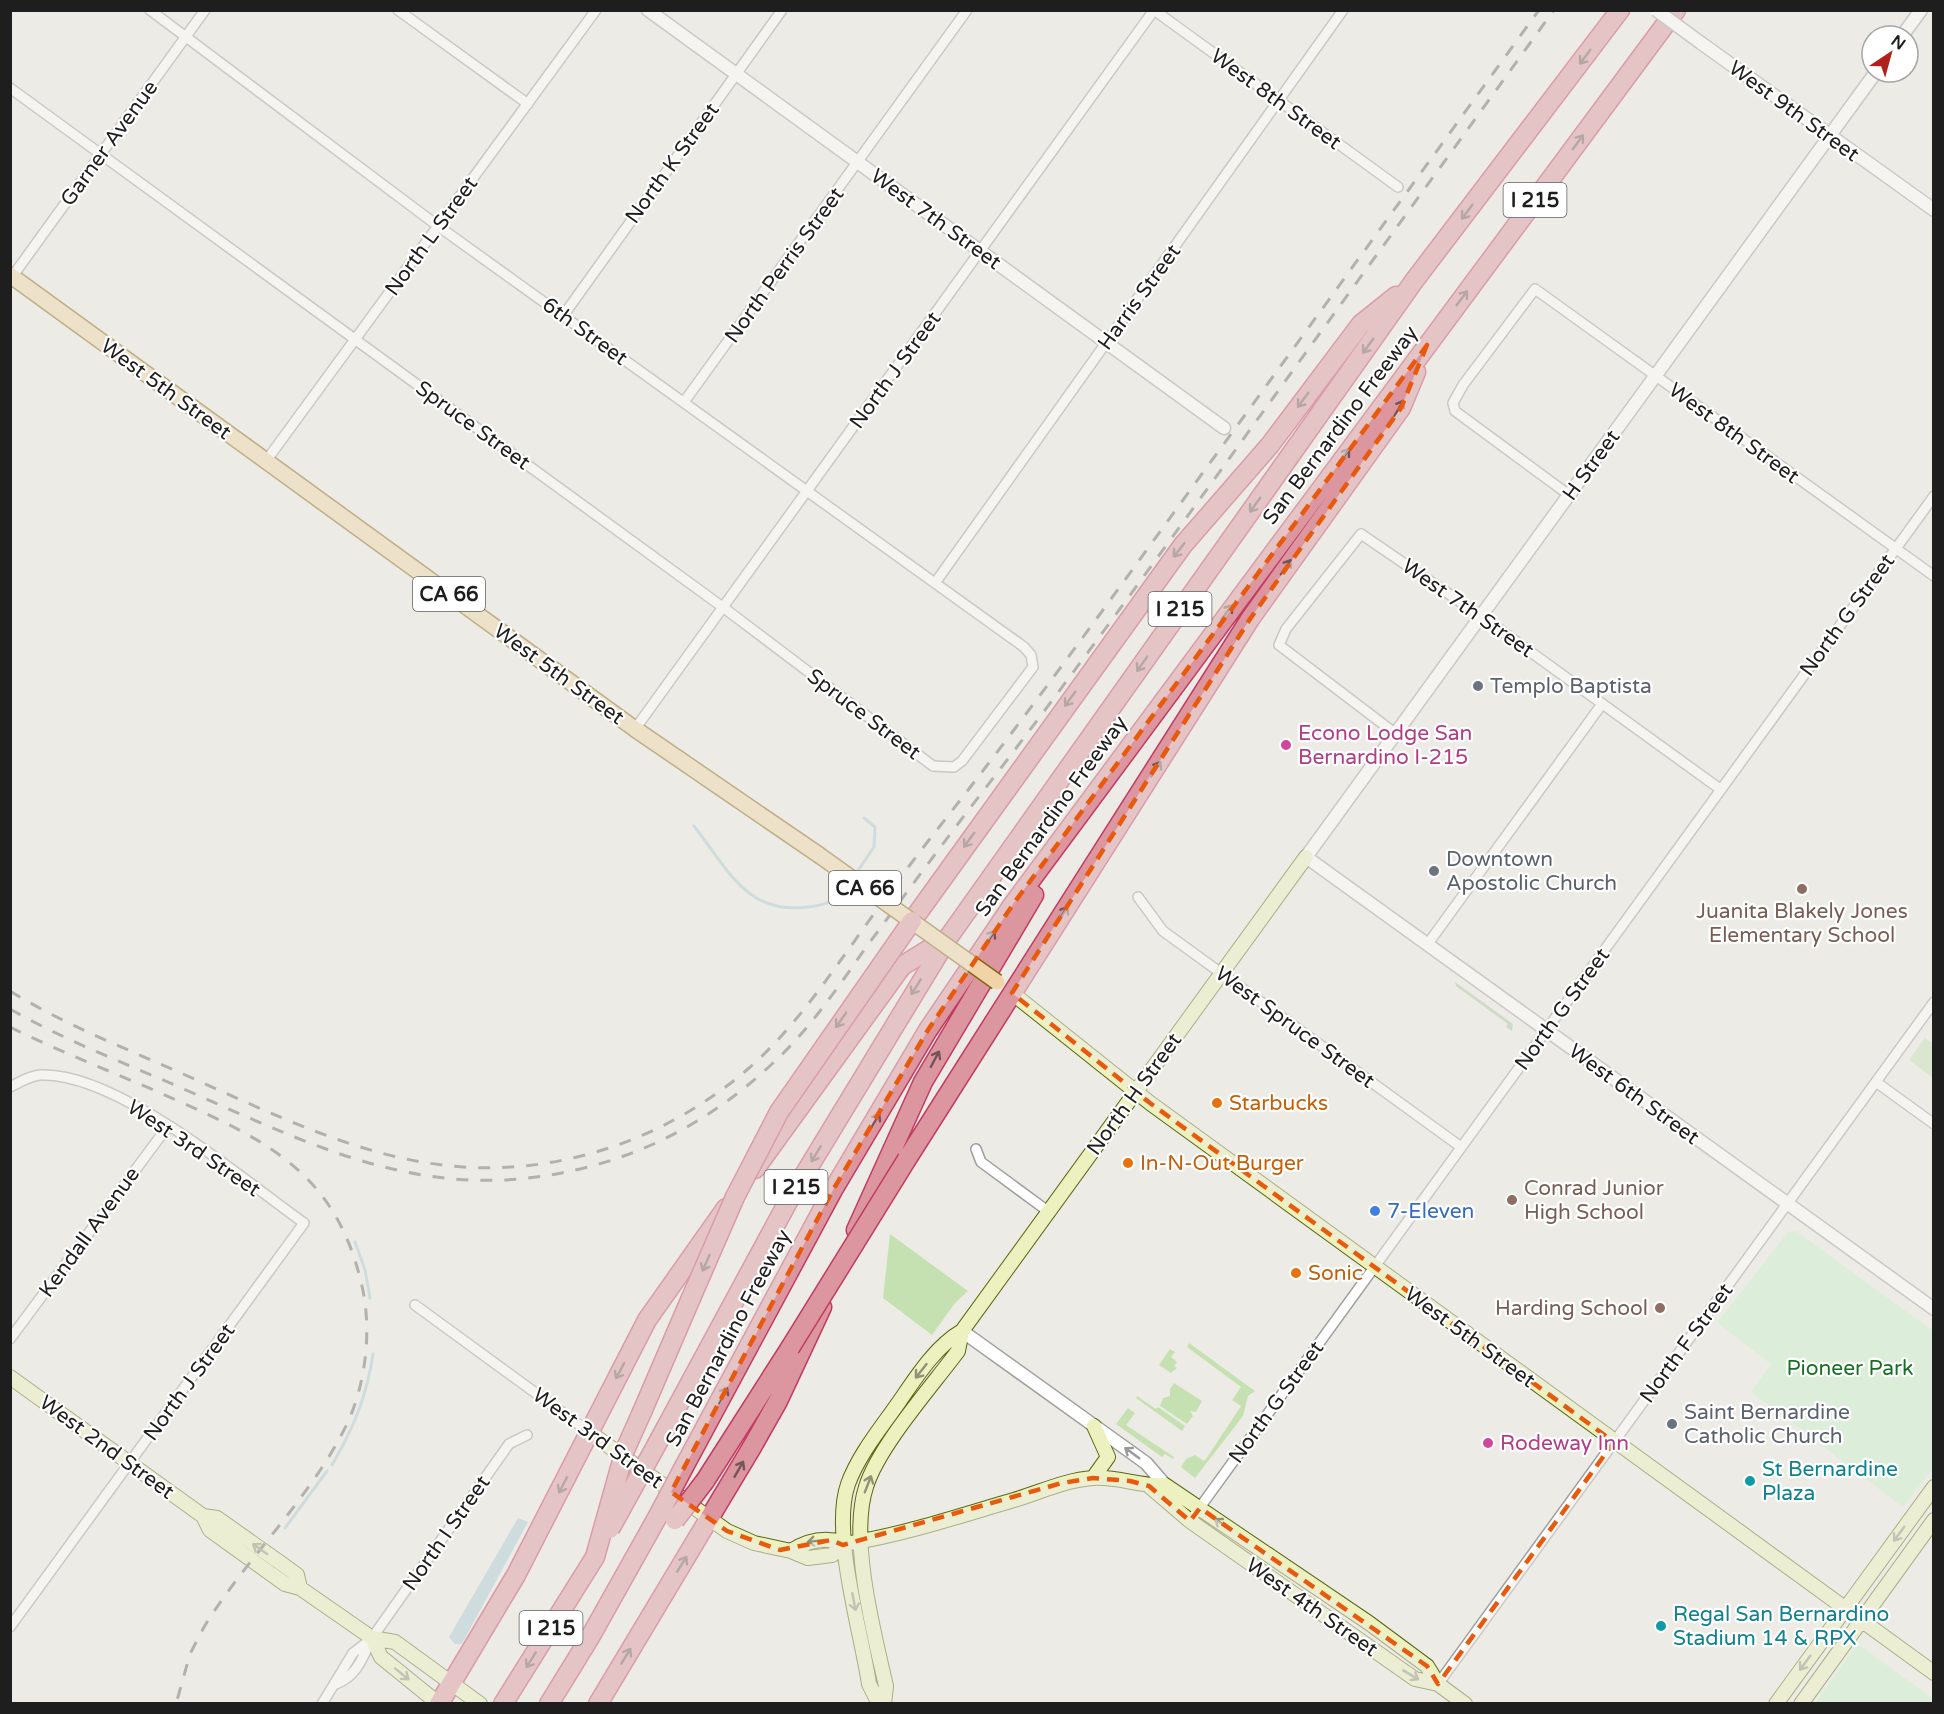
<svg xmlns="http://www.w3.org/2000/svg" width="1944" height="1714" viewBox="0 0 1944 1714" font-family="'Varela Round',sans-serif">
  <rect width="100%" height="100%" fill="#edebe5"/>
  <path fill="#c6e1b1" d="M 1925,1038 L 1933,1044 L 1933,1078 L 1909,1060 Z
    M 890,1234 L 968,1291 L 955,1303 L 932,1335 L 883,1298 Z
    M 1189,1343 L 1255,1391 L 1248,1396 L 1243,1416 L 1195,1478 L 1181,1467 L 1186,1459 L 1195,1455 L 1204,1461 L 1206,1459 L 1241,1406 L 1232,1400 L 1241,1387 L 1187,1347 Z
    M 1170,1349 L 1175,1352 L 1171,1357 L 1177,1362 L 1174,1366 L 1177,1368 L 1171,1373 L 1159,1365 Z
    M 1174,1383 L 1202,1401 L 1196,1412 L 1190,1411 L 1193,1416 L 1187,1424 L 1160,1406 L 1163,1398 L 1170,1396 L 1170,1389 Z
    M 1137,1396 L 1156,1409 L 1158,1407 L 1185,1426 L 1182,1431 L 1136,1398 Z
    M 1128,1408 L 1135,1413 L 1126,1425 L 1174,1457 L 1173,1459 L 1165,1454 L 1162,1457 L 1116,1424 Z"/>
  <path fill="#a9c79f" d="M 1455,982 L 1513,1024 L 1512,1031 L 1506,1027 L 1508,1024 L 1456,986 Z"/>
  <path fill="#c7f2cd" d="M 1796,1231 L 1933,1331 L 1933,1469 L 1903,1507 L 1751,1392 L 1771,1364 L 1717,1323 L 1788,1232 Z
    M 1861,1646 L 1933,1699 L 1933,1703 L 1815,1703 L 1855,1647 Z"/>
  <path fill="#abcad6" d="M 518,1518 L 528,1522 L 464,1640 L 461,1644 L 455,1644 L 449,1637 Z"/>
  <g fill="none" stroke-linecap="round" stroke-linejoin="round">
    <path stroke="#abcad6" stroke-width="3" d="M 694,826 C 728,869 746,915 808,907 C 828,905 839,899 850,883
      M 855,875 L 874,847 L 875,827 L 864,818
      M 355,1242 L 365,1270 L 370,1298
      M 332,1465 C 353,1429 367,1396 373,1354
      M 285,1528 L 327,1471"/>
    <g stroke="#9f9f9f" stroke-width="12">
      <path id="minor" d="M 398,10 L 528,104
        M 1154,10 L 1398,187
        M 10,88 L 728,611 L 933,766 L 954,767 L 962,761 L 1033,667 L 1031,655 L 1024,647 L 438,226 L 150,10
        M 12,277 L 205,10
        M 563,316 L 782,10
        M 684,402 L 967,10
        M 266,461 L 596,10
        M 1569,495 L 1455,411 L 1453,403 L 1463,385 L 1535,289 L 1934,576
        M 935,583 L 1343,10
        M 635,729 L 1154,10
        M 1396,734 L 1279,645 L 1286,629 L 1361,534 L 1481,616 L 1720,789
        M 1138,897 L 1163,931 L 1461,1147
        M 1427,945 L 1602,704
        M 1876,1082 L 1934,1124
        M 10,1087 C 20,1082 29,1076 40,1075 C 116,1071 242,1179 304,1223 L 10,1627
        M 976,1149 L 981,1162 L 1049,1212
        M 415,1305 L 589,1432
        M 10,1339 L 168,1126
        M 1190,1521 L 1934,496
        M 336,1684 C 357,1676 363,1657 372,1638 L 509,1444 L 527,1435
        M 1438,1684 L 1934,1002
        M 322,1704 L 353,1653 L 370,1640"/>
    </g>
    <g stroke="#9f9f9f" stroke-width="15">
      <path id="tertiary" d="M 648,10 L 1224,428
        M 1902,36 L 1921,10
        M 1701,43 L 1934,210
        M 1876,72 L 1306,857 L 1934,1309
        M 962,1331 L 1146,1463 L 1165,1485"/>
    </g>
    <g stroke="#596713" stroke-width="16">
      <path id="secondary" d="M 1012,993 L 1150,1103 L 1934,1673
        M 10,1377 L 203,1516 L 210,1530 L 285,1584 L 300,1588 L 372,1638 L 381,1657 L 439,1704
        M 589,1432 L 727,1531 L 754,1543 L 791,1551 L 808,1558 L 832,1555 L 843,1545
        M 1093,1478 L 1108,1457 L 1094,1426
        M 1149,1486 L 1190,1521 L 1415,1679 L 1438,1684 L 1465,1704
        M 203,1516 L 217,1518 L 282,1564 L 297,1575 L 300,1588
        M 791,1551 C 802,1544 815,1539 829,1540 C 840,1540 843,1545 856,1542 C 909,1533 962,1515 1014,1500 C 1041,1492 1065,1480 1093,1478 C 1118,1476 1141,1487 1165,1485 L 1369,1623 L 1427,1666 L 1438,1684
        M 372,1638 L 395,1642 L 480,1704
        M 879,1704 L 869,1684 C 861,1630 831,1533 848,1484 C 859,1454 881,1428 899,1402 C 917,1376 935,1347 962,1331
        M 884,1704 L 886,1686 C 874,1633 849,1539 866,1487 C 878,1447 932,1386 958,1351 L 962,1331 L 1306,857
        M 1776,1704 L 1934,1487
        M 1801,1704 L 1934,1520"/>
    </g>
    <g stroke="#846513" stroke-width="18">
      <path id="primary" d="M 10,275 L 635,729 L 819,855"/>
    </g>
    <g stroke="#c33a62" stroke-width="21">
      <path id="motorway" d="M 912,921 L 1183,545 L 1270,445 L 1361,324 L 1396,296
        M 907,1159 L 1250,619 L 1401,408 L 1416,372
        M 755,1169 L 902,966 L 944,940
        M 856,1230 L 923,1082 L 1034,895
        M 642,1412 L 691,1298
        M 657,1444 L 790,1198 L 948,938 L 1414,281 L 1620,10
        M 685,1465 L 833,1190 L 928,1030 L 1014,903 L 1676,10
        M 705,1481 L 790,1348
        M 439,1704 L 516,1575 L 647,1320 L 726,1208
        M 503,1704 L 595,1557
        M 549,1704 L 589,1639 L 658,1516
        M 598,1704 L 752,1447 L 778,1401 L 822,1307"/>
    </g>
    <use href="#minor" stroke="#fff" stroke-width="9"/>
    <use href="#tertiary" stroke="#fff" stroke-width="12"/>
    <use href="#secondary" stroke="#ecf1bf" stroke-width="14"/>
    <use href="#primary" stroke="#f0d4a7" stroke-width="15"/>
    <use href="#motorway" stroke="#db969f" stroke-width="18"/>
    <path stroke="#6c6c6c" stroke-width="3" stroke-dasharray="12 12" stroke-linecap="butt" d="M 10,991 C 65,1025 125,1048 183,1074 C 316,1133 430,1194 581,1156 C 642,1141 701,1110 749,1068 C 789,1033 820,989 851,946 C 880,905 909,865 940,826 C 1032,709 1119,588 1207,467 C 1318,315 1428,163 1539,10
      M 10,1009 C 66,1041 127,1064 186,1090 C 322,1150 434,1207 588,1167 C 658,1149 720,1113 773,1063 C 810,1029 838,987 867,946 C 901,900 935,854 970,808 C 1058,695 1142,579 1226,463 C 1335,312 1445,161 1554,10
      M 10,1027 C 64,1054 121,1075 176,1100 C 271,1142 337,1176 362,1286 C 372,1330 366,1383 347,1424 C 311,1498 247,1557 204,1627 L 190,1654 L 176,1704"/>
    <g stroke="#9f9f9f" stroke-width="15" stroke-linecap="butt">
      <path id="tertiary-bridge" d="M 1656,10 L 1701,43"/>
    </g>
    <g stroke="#846513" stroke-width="18" stroke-linecap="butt">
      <path id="primary-bridge" d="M 819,855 L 997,982"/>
    </g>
    <g stroke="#c33a62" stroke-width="21" stroke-linecap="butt">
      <path id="motorway-bridge" d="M 691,1298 L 735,1197 L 779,1112 L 912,921
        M 790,1348 L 907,1159
        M 658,1516 L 685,1465
        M 675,1520 L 705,1481
        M 610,1529 L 657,1444
        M 595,1557 L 625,1450 L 642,1412"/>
    </g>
    <use href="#tertiary-bridge" stroke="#fff" stroke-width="12"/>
    <use href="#primary-bridge" stroke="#f0d4a7" stroke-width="15"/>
    <use href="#motorway-bridge" stroke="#db969f" stroke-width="18"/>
  </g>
  <defs><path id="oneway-shaft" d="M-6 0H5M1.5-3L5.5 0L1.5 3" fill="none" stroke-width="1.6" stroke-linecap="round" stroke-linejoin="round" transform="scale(1.5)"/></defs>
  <g stroke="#735458">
    <use href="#oneway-shaft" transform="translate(1585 57) rotate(127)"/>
    <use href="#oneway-shaft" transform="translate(1578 142) rotate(-54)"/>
    <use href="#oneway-shaft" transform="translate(1467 212) rotate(127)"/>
    <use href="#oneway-shaft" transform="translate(1462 298) rotate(-53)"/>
    <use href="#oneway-shaft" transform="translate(1368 346) rotate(126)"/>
    <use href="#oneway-shaft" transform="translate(1303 400) rotate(127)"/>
    <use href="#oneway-shaft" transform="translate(1399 408) rotate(-60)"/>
    <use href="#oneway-shaft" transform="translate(1344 456) rotate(-53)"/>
    <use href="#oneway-shaft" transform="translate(1255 505) rotate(126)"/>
    <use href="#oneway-shaft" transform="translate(1179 550) rotate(128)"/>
    <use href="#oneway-shaft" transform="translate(1286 567) rotate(-55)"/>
    <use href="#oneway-shaft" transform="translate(1227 612) rotate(-53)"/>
    <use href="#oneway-shaft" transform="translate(1142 664) rotate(125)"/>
    <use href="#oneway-shaft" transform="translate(1070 699) rotate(126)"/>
    <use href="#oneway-shaft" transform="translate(1156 769) rotate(-58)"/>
    <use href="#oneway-shaft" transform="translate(969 840) rotate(126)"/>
    <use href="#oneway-shaft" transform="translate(1063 914) rotate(-58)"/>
    <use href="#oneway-shaft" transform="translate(990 938) rotate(-56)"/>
    <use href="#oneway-shaft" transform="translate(916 987) rotate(122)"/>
    <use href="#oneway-shaft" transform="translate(841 1020) rotate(125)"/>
    <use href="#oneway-shaft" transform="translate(935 1059) rotate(-62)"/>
    <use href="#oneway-shaft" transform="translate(875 1121) rotate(-59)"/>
    <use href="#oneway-shaft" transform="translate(816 1154) rotate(121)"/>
    <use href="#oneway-shaft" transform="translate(706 1263) rotate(114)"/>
    <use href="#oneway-shaft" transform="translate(620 1371) rotate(118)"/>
    <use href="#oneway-shaft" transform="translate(723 1395) rotate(-62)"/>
    <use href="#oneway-shaft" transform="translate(739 1469) rotate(-60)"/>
    <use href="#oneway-shaft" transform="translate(563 1485) rotate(117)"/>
    <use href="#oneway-shaft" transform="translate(682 1564) rotate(-58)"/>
    <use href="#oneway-shaft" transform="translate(626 1656) rotate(-59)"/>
    <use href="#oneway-shaft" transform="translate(531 1660) rotate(122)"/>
  </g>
  <g stroke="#8f9277">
    <use href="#oneway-shaft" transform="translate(921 1371) rotate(128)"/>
    <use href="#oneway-shaft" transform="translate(868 1484) rotate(-69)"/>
    <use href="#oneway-shaft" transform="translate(1222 1524) rotate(-144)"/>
    <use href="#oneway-shaft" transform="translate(1899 1534) rotate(126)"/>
    <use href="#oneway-shaft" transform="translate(816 1541) rotate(173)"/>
    <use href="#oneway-shaft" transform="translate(260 1549) rotate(-145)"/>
    <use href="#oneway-shaft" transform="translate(854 1602) rotate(79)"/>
    <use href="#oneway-shaft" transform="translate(1805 1663) rotate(126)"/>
    <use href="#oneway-shaft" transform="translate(402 1674) rotate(39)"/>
    <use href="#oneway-shaft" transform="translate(1411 1675) rotate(31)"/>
  </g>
  <use stroke="#9a9a9a" href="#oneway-shaft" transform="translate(1132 1453) rotate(-144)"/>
  <path d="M0 0H1944V1714H0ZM 1427,345 L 1401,408 L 1250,619 L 1012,993 L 1150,1103 L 1614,1442 L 1438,1684 L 1427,1666 L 1200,1508 L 1190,1521 L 1149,1486 L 1130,1481 L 1093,1478 L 1062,1483 L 843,1545 L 831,1540 L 780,1550 L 727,1531 L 671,1492 L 833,1190 L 928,1030 L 1014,903 Z" fill="#edebe5" fill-opacity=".55" fill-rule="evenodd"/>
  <path fill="none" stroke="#e8590c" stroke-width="4.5" stroke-dasharray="12 8" stroke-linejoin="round" d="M 1427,345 L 1401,408 L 1250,619 L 1012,993 L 1150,1103 L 1614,1442 L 1438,1684 L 1427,1666 L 1200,1508 L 1190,1521 L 1149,1486 L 1130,1481 L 1093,1478 L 1062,1483 L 843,1545 L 831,1540 L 780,1550 L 727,1531 L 671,1492 L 833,1190 L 928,1030 L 1014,903 Z"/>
  <g fill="#6b7280" stroke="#fff" stroke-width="2">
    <circle cx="1478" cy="686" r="6"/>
    <circle cx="1434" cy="871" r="6"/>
    <circle cx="1672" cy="1424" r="6"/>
  </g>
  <g fill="#d1479c" stroke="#fff" stroke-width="2">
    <circle cx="1286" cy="745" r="6"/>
    <circle cx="1488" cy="1443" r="6"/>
  </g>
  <g fill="#8d6e63" stroke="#fff" stroke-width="2">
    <circle cx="1802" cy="889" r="6"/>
    <circle cx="1512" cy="1200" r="6"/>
    <circle cx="1660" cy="1308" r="6"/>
  </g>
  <g fill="#e8710a" stroke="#fff" stroke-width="2">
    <circle cx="1217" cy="1103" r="6"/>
    <circle cx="1128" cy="1163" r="6"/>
    <circle cx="1296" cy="1273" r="6"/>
  </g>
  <circle fill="#3f7fe0" stroke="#fff" stroke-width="2" cx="1375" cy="1211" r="6"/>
  <g fill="#0f9aa8" stroke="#fff" stroke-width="2">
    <circle cx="1750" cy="1481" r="6"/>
    <circle cx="1661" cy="1626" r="6"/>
  </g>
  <g text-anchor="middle" stroke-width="4.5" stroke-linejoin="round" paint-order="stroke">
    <g fill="#fff" stroke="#626262" stroke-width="1.5">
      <rect x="1503.5" y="183" width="63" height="34" rx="4.5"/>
      <rect x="413" y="577" width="72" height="34" rx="4.5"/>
      <rect x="1148.5" y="592" width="63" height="34" rx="4.5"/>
      <rect x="829" y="871" width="72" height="34" rx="4.5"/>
      <rect x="764.5" y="1170" width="63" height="34" rx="4.5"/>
      <rect x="519.5" y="1611" width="63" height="34" rx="4.5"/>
    </g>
    <g font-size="20" font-weight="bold" fill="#1e1e1e">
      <text x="1535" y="207">I 215</text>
      <text x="449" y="601">CA 66</text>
      <text x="1180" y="616">I 215</text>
      <text x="865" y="895">CA 66</text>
      <text x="796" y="1194">I 215</text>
      <text x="551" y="1635">I 215</text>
    </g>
    <g font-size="21" fill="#1e1e1e" stroke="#fff">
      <text transform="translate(1276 99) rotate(36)" y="7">West 8th Street</text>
      <text transform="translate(1794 111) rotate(36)" y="7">West 9th Street</text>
      <text transform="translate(109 143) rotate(-54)" y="7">Garner Avenue</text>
      <text transform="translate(672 163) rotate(-54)" y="7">North K Street</text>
      <text transform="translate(936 219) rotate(36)" y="7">West 7th Street</text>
      <text transform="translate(431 236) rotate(-54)" y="7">North L Street</text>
      <text transform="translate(784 265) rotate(-54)" y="7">North Perris Street</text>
      <text transform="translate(1139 297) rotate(-54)" y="7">Harris Street</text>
      <text transform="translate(585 331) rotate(36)" y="7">6th Street</text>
      <text transform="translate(895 370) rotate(-54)" y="7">North J Street</text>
      <text transform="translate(166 389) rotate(36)" y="7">West 5th Street</text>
      <text transform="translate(473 425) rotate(36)" y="7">Spruce Street</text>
      <text transform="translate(1340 425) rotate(-53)" y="7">San Bernardino Freeway</text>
      <text transform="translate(1734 433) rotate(36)" y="7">West 8th Street</text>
      <text transform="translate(1591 465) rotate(-54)" y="7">H Street</text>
      <text transform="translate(1468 608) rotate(35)" y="7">West 7th Street</text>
      <text transform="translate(1847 615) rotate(-54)" y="7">North G Street</text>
      <text transform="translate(559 674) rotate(36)" y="7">West 5th Street</text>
      <text transform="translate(864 714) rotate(37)" y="7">Spruce Street</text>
      <text transform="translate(1051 816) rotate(-54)" y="7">San Bernardino Freeway</text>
      <text transform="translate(1562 1009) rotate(-54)" y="7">North G Street</text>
      <text transform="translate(1295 1027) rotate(36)" y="7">West Spruce Street</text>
      <text transform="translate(1134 1094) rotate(-54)" y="7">North H Street</text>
      <text transform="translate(1634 1094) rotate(36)" y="7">West 6th Street</text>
      <text transform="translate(194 1148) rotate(34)" y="7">West 3rd Street</text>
      <text transform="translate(89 1232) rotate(-54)" y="7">Kendall Avenue</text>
      <text transform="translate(1470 1337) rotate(36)" y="7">West 5th Street</text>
      <text transform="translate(728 1338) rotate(-62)" y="7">San Bernardino Freeway</text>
      <text transform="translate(1686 1343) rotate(-54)" y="7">North F Street</text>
      <text transform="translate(189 1382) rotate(-54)" y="7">North J Street</text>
      <text transform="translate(1276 1402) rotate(-54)" y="7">North G Street</text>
      <text transform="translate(598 1438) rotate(36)" y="7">West 3rd Street</text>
      <text transform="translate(107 1447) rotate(36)" y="7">West 2nd Street</text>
      <text transform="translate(446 1533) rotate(-55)" y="7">North I Street</text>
      <text transform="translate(1312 1607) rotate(35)" y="7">West 4th Street</text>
    </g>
    <g font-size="21" fill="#5b616d" stroke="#fff" text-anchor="start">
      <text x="1490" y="693">Templo Baptista</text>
      <text x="1446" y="866">Downtown<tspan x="1446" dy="24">Apostolic Church</tspan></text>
      <text x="1684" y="1419">Saint Bernardine<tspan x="1684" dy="24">Catholic Church</tspan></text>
    </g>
    <g font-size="21" fill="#b23c85" stroke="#fff" text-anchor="start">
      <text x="1298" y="740">Econo Lodge San<tspan x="1298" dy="24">Bernardino I-215</tspan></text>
      <text x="1500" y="1450">Rodeway Inn</text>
    </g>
    <g font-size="21" fill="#785e54" stroke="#fff">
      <text x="1802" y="918">Juanita Blakely Jones<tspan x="1802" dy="24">Elementary School</tspan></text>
      <text x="1524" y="1195" text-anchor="start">Conrad Junior<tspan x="1524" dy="24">High School</tspan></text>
      <text x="1648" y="1315" text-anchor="end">Harding School</text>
    </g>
    <g font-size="21" fill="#c56008" stroke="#fff" text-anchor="start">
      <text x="1229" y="1110">Starbucks</text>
      <text x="1140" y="1170">In-N-Out Burger</text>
      <text x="1308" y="1280">Sonic</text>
    </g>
    <g font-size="21" fill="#366cbe" stroke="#fff" text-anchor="start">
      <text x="1387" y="1218">7-Eleven</text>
    </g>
    <g font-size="21" fill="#196e25" stroke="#fff">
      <text x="1850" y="1375">Pioneer Park</text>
    </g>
    <g font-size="21" fill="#0d838f" stroke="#fff" text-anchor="start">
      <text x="1762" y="1476">St Bernardine<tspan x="1762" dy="24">Plaza</tspan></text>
      <text x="1673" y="1621">Regal San Bernardino<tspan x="1673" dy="24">Stadium 14 &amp; RPX</tspan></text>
    </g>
  </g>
  <rect width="1944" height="1714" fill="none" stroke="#1e1e1e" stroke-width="24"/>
  <g transform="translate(1890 54) rotate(36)"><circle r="28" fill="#ffffff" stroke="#a5a5a5" stroke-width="1.5"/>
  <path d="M0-4.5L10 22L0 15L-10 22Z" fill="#b22119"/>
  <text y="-9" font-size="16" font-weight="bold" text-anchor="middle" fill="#1e1e1e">N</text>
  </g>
</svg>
